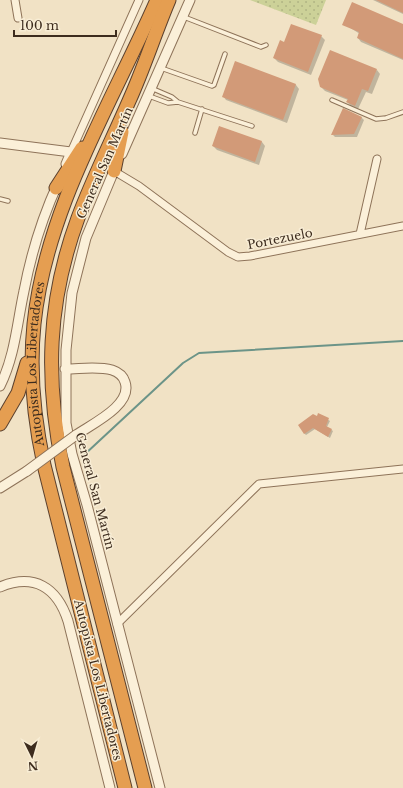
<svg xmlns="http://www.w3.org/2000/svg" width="403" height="788" viewBox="0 0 403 788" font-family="'Libre Baskerville',serif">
  <defs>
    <pattern id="grass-dots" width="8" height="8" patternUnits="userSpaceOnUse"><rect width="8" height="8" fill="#ccd198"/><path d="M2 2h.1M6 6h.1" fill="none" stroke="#b0b483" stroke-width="1.8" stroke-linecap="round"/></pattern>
  </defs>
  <rect width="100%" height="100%" fill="#f1e2c5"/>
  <path fill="url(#grass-dots)" d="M 250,0 L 326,0 L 316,25 Z"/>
  <path fill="#0003" d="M 373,0 L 403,0 L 403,14 Z
    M 344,24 L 403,25 L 403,62 L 403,60 L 361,42 L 358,38 L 360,34 Z
    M 321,36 L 325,40 L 311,75 L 278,62 L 274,58 L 285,43 Z
    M 236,63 L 296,85 L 299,89 L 287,123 L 226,100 L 223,96 Z
    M 377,70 L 380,74 L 372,94 L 366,92 L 358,109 L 351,106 L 347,102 L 348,100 L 325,91 L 321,87 Z
    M 361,117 L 364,120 L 357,137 L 335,137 L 333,135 Z
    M 220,127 L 262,142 L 265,146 L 259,165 L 217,150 L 213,146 Z
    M 319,414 L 330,421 L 327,427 L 333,431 L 330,438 L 315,429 L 306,435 L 304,433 Z"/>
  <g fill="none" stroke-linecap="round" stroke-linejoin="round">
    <path stroke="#6c9488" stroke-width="2" d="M 84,455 L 183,363 L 199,353 L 403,341"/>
  </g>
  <path fill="#d29a78" d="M 376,0 L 403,0 L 403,13 Z
    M 352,2 L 403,24 L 403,59 L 357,38 L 359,32 L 342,25 Z
    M 291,24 L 322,35 L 308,72 L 273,58 L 280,40 L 284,42 Z
    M 330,50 L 377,69 L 368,91 L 362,89 L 355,106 L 346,102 L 348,99 L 320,87 L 318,79 Z
    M 235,61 L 296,84 L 283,120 L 222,97 Z
    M 343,108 L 362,117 L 354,134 L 331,135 Z
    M 219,126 L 262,141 L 255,162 L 212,146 Z
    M 318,413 L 329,418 L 326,426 L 332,429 L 328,437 L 313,428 L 304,434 L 298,425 L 313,414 L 317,416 Z"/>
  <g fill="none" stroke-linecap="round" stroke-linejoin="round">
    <g stroke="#8e7359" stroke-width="5.5">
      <path id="service" d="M 184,17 L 261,47 L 266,45
        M 161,68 L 212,86 L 214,85 L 225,54
        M 151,88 L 172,97 L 178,102
        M 149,96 L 168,103 L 178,102 L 252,126
        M 332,100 L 376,119 L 386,118 L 403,112
        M 195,133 L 202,109
        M 0,199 L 8,201"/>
    </g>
    <g stroke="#8e7359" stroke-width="9">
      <path id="minor" d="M 15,0 L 18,18
        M 71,152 L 139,0
        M 114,171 L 139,186 L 228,252 L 238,257 L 250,256 L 403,226
        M 360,234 L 377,159
        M 117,624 L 259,484 L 403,469"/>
    </g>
    <g stroke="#8e7359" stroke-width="11">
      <path id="tertiary" d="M 0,143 L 71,152 L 66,164
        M 122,154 L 190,0
        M 116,166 L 86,238 L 72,293 L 66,350 L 66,423 L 72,454 L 87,505 L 160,788
        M 65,369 C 80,369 98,366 112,370 C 118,372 123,375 125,382 C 133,405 92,424 76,435
        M 0,386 C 15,356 17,323 24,291 C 31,254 42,218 58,183
        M 0,488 L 27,471
        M 0,587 C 34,573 57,587 68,621 L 110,788"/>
    </g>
    <g stroke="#5c412e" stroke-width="15">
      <g id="motorway">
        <path d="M 114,171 L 122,132"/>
        <path d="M 56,188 L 82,148"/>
        <path d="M 0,424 L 18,393 L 27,363"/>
        <path id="s1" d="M 125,788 L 44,465 C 34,419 29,372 34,324 C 46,208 111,105 157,0"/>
        <path d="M 145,788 L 63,467 C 45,380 47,302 78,218 C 93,178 112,140 129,101 C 144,68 155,33 169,0"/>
      </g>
    </g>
    <use href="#service" stroke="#fbf0d9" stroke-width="3.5"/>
    <use href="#minor" stroke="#fbf0d9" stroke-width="7"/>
    <use href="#tertiary" stroke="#fbf0d9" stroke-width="9"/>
    <use href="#motorway" stroke="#e59e51" stroke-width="13"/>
    <g stroke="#8e7359" stroke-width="11" stroke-linecap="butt">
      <path id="tertiary-bridge" d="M 27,471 L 76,435"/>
    </g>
    <use href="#tertiary-bridge" stroke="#fbf0d9" stroke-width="9"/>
  </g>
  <g text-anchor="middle" stroke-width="3" stroke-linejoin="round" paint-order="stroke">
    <g font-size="12" fill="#3d2c1e" stroke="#f8edd5">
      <text transform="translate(105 163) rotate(-66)" y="4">General San Martín</text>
      <text transform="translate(280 239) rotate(-11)" y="4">Portezuelo</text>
      <text dy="4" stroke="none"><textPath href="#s1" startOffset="435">Autopista Los Libertadores</textPath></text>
      <text transform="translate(95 491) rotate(75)" y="4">General San Martín</text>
      <text transform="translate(98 680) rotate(76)" y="4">Autopista Los Libertadores</text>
    </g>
  </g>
  <g transform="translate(32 756) rotate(175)" stroke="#f8edd5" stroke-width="3" paint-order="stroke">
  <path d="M0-3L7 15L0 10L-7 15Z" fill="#3d2c1e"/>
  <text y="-6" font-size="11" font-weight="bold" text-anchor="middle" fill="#3d2c1e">N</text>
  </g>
  <path d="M14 30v6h102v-6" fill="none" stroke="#3d2c1e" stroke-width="2"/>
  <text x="20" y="30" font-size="12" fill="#3d2c1e" stroke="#f8edd5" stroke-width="3" paint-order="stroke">100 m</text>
</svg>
